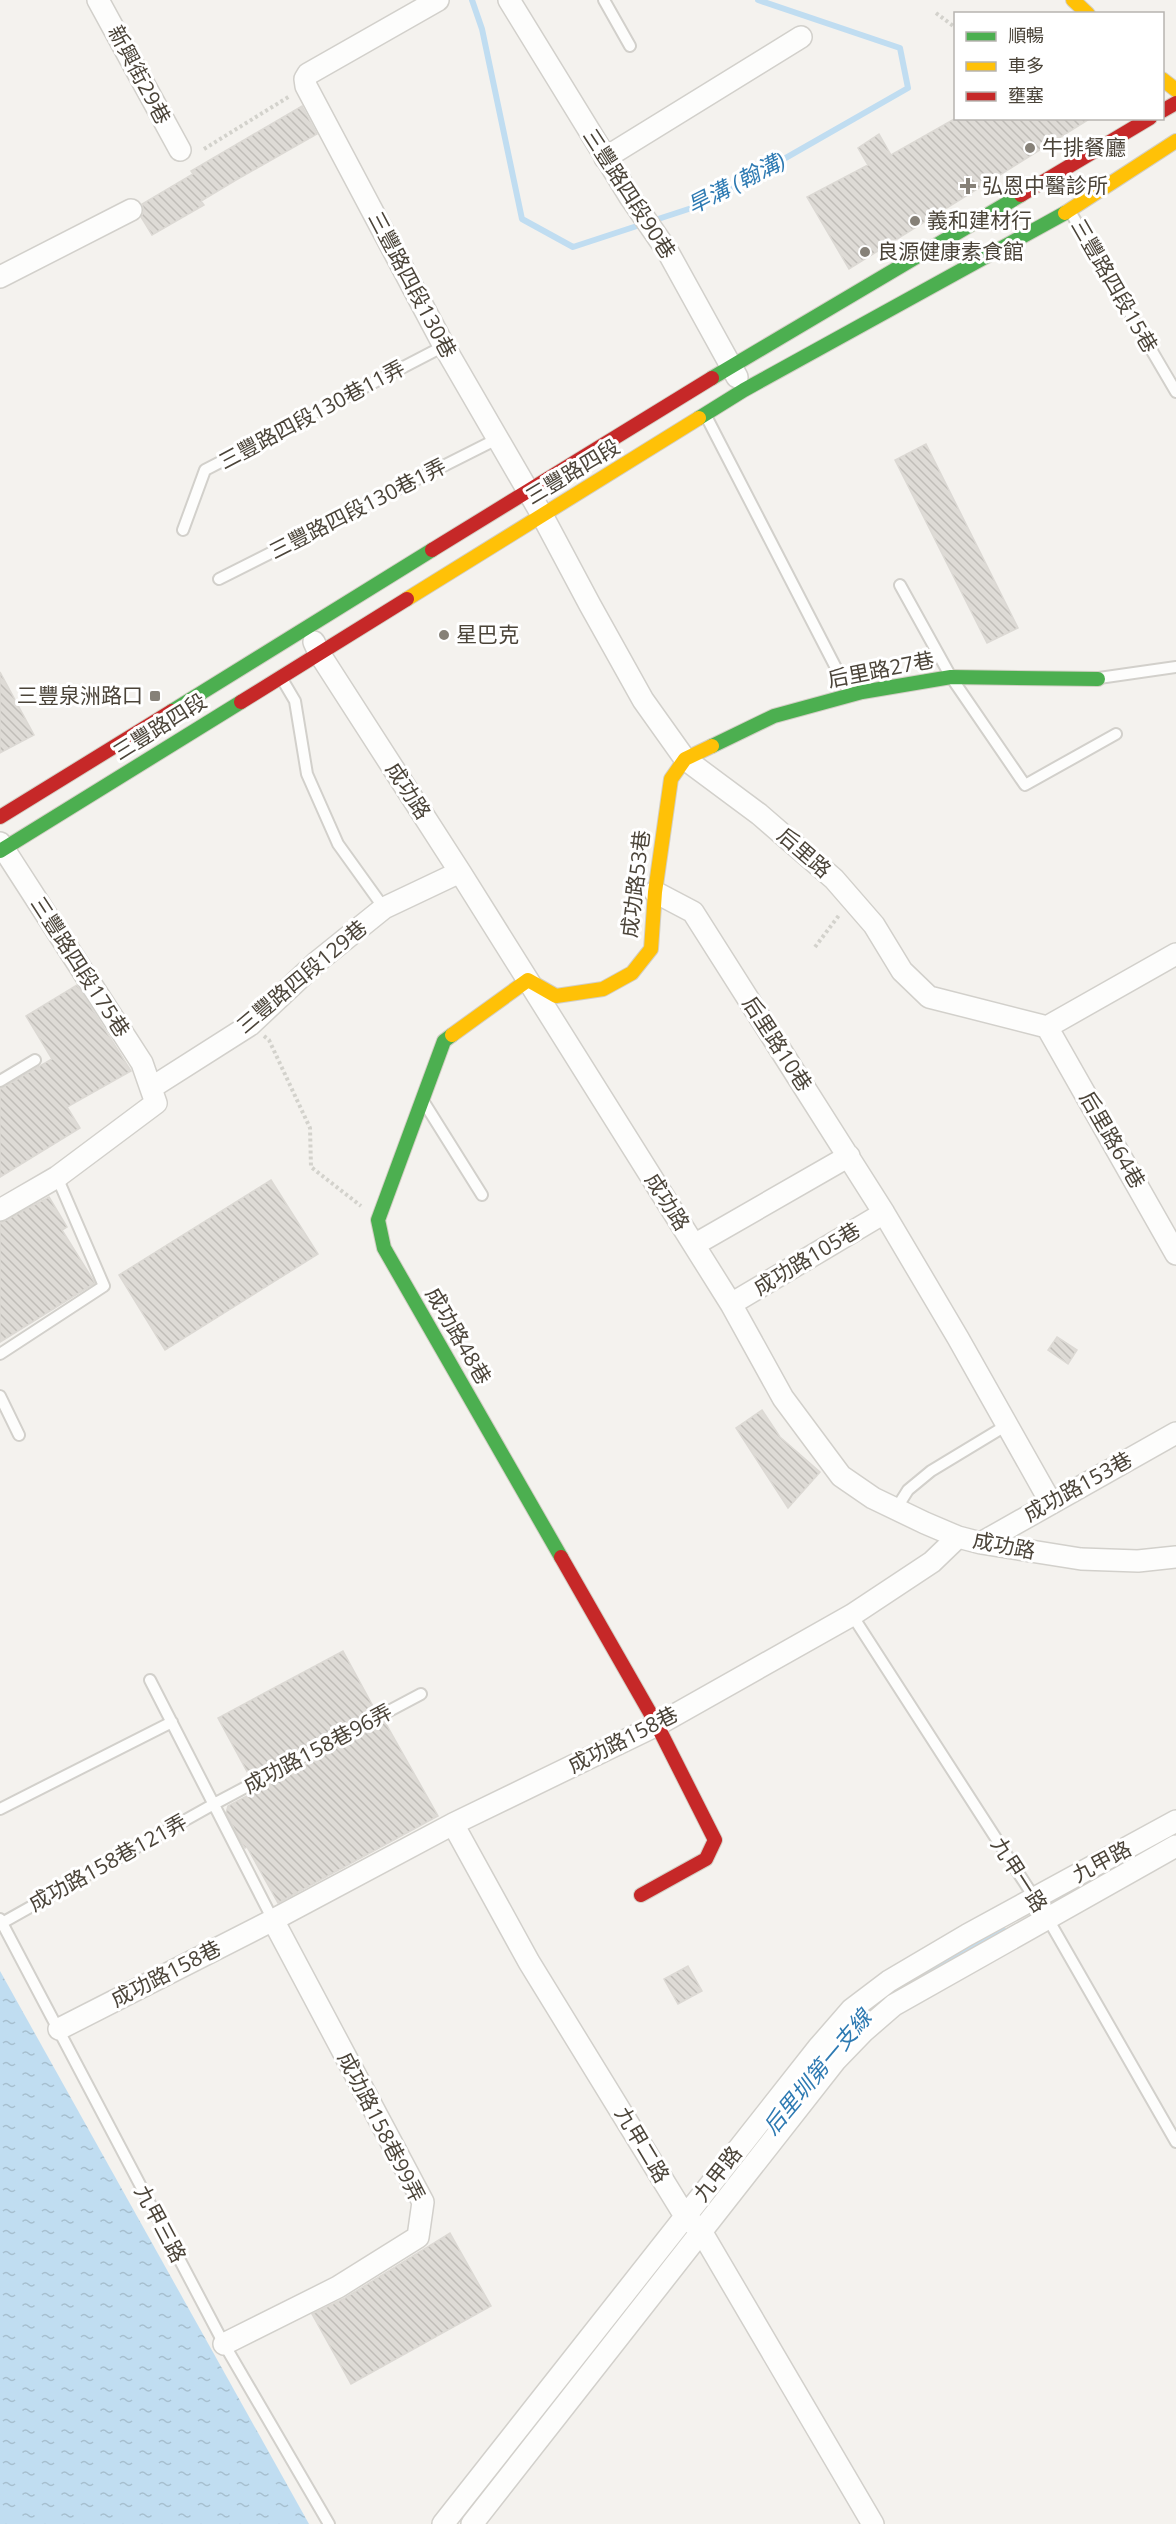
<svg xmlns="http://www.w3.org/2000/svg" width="1176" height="2524" viewBox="0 0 1176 2524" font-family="'Open Sans','Noto Sans TC',sans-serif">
  <defs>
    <pattern id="water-ripples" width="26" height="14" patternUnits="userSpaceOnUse" patternTransform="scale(1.5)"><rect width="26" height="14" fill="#c0ddf1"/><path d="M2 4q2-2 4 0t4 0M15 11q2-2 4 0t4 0" fill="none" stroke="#a6bfcf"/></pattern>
    <pattern id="building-back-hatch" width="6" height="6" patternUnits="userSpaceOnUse" patternTransform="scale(1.5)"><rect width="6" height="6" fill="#dedbd6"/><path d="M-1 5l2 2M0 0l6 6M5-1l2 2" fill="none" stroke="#c0bdb8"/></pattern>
  </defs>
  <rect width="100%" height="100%" fill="#f4f2ee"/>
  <path fill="url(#water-ripples)" d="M 0,1971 L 309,2524 L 0,2524 Z"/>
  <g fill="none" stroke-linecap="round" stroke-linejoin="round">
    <path stroke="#c0ddf1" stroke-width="6" d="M 472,0 L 482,29 L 522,219 L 573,247 L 643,224
      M 652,221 L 707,203 L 908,88 L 900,48 L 758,0
      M 1064,1895 L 1161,1841
      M 890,1992 L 1003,1930
      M 851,2025 L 878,2002
      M 473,2502 L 674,2249"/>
  </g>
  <path fill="url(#building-back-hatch)" stroke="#dcd9d4" stroke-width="1.5" d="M 302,106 L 317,134 L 236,180 L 201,201 L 204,205 L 152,235 L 141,217 L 144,211 L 142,204 L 193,174 L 191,171 Z
    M 956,118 L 1091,118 L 849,269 L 807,197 L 868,165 L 858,148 L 879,134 L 891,155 Z
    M 926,444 L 1018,628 L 987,643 L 895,460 Z
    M 0,672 L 34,735 L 0,753 Z
    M 77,985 L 131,1071 L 67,1107 L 80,1128 L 0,1177 L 0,1089 L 52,1059 L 26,1016 Z
    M 271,1180 L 318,1254 L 165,1350 L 119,1275 Z
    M 49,1197 L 67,1227 L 62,1230 L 95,1283 L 0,1342 L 0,1223 Z
    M 1057,1337 L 1077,1350 L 1068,1364 L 1048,1350 Z
    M 762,1410 L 780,1437 L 820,1472 L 788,1508 L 736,1428 Z
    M 343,1651 L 375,1710 L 250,1777 L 218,1718 Z
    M 385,1722 L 438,1816 L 278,1903 L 247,1847 L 245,1848 L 240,1840 L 226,1813 L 228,1806 Z
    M 688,1966 L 702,1991 L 678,2004 L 664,1979 Z
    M 450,2233 L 491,2306 L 351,2384 L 312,2314 L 345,2298 Z"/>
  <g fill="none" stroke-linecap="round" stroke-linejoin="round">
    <g stroke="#d2d0cb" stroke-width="14">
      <path id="lane" d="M 604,0 L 630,46
        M 1071,213 L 1176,392
        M 707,418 L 850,695
        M 183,530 L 205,470 L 444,346
        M 219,579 L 497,439
        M 900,585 L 951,677 L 1025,785 L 1116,734
        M 1099,678 L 1176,667
        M 282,679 L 295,701 L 307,774 L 338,844 L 384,908
        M 0,1081 L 35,1060
        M 425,1104 L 482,1195
        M 0,1354 L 104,1286 L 57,1177
        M 0,1396 L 19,1435
        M 896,1509 L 908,1490 L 931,1471 L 1007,1425
        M 852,1615 L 1048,1919 L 1176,2142
        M 150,1680 L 273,1920
        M 0,1809 L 172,1722
        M 0,1919 L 224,2344 L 329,2524
        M 2,1923 L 214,1804 L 421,1694"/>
    </g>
    <g stroke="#d2d0cb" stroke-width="24">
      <path id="street" d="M 98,0 L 180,150
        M 438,0 L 308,74 L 305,79 L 306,86 L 444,346 L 542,515 L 590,605 L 643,700 L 685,759 L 759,814 L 834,879 L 874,925 L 902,971 L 929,997 L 1047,1027 L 1176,954
        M 509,0 L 630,197 L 668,252 L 737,377
        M 605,158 L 801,37
        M 0,277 L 131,210
        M 314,642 L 319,653 L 460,872 L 731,1304 L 783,1398 L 841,1476 L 873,1498 L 925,1523 L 958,1537 L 981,1543 L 1081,1559 L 1138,1561 L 1176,1557
        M 0,843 L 142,1063 L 156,1103 L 57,1177 L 0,1210
        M 655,892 L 693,912 L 884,1213 L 958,1338 L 1051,1503
        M 1047,1027 L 1176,1254
        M 151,1088 L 250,1025 L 317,962 L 384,908 L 460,872
        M 694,1245 L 849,1156
        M 731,1304 L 884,1213
        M 981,1543 L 1176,1433
        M 453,1824 L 529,1962 L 685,2216 L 701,2231 L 873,2524
        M 59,2029 L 273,1920 L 453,1824 L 657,1725 L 852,1615 L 932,1562 L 958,1537
        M 224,2344 L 338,2287 L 418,2237 L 423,2202 L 273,1920
        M 443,2524 L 818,2048 L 852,2009 L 889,1981 L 967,1935 L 1176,1821
        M 472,2524 L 835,2061 L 864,2031 L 894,2005 L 1176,1846"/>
    </g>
    <g stroke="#d3cfc5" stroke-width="16">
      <path id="fast" d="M 712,378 L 1021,195
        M 699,418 L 744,390 L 1065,213
        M 172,711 L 432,550
        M 712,746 L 774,716 L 862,692 L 951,677 L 1098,679
        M 0,851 L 241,702
        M 452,1035 L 444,1041 L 378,1220 L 384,1248 L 561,1557"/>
    </g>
    <g stroke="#d3cfc5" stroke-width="16">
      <path id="slow" d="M 1073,0 L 1088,14
        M 1162,79 L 1176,90
        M 1065,213 L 1176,141
        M 407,599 L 699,418
        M 452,1035 L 528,980 L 556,996 L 603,989 L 632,973 L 651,949 L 655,892 L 671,779 L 685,759 L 712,746"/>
    </g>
    <g stroke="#d3cfc5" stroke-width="16">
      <path id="jam" d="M 1162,111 L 1176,103
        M 1021,195 L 1150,118
        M 432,550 L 712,378
        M 241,702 L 407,599
        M 0,817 L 172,711
        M 561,1557 L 657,1725 L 715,1840 L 706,1859 L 641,1895"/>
    </g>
    <path stroke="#d3d2cc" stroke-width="4" stroke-dasharray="3 3" stroke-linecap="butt" d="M 936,13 L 956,28
      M 204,149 L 290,96
      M 815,947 L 840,914
      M 264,1036 L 269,1040 L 310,1128 L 311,1167 L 361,1206"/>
    <use href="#lane" stroke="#fdfdfc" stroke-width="10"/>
    <use href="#street" stroke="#fdfdfc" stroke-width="21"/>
    <use href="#fast" stroke="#4caf50" stroke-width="14"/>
    <use href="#slow" stroke="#ffc107" stroke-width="14"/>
    <use href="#jam" stroke="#c62828" stroke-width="14"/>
  </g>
  <g fill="#868178" stroke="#fff" stroke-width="2">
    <circle cx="1030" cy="148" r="6"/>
    <path d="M965 177h6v6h6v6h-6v6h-6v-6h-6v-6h6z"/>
    <circle cx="915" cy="221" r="6"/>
    <circle cx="865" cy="252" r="6"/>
    <circle cx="444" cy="635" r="6"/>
    <rect x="149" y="690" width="12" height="12" rx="3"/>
  </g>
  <g text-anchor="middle" stroke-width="6" stroke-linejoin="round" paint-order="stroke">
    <g font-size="21" fill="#4b4439" stroke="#fff">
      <text transform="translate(139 75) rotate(62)" y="7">新興街29巷</text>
      <text transform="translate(629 194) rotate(57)" y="7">三豐路四段90巷</text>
      <text transform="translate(412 285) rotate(62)" y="7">三豐路四段130巷</text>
      <text transform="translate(1114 286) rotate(60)" y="7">三豐路四段15巷</text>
      <text transform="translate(312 415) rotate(-28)" y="7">三豐路四段130巷11弄</text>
      <text transform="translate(573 472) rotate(-31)" y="7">三豐路四段</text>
      <text transform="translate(358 509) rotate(-27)" y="7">三豐路四段130巷1弄</text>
      <text transform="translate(881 670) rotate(-11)" y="7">后里路27巷</text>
      <text transform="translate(160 727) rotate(-32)" y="7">三豐路四段</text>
      <text transform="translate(408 791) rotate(57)" y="7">成功路</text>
      <text transform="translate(804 853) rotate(41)" y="7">后里路</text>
      <text transform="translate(636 884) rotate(-83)" y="7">成功路53巷</text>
      <text transform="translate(80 967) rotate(57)" y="7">三豐路四段175巷</text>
      <text transform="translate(302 977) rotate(-40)" y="7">三豐路四段129巷</text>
      <text transform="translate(777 1044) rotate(57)" y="7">后里路10巷</text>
      <text transform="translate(1112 1140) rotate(60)" y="7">后里路64巷</text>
      <text transform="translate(667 1202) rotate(58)" y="7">成功路</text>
      <text transform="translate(807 1259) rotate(-31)" y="7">成功路105巷</text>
      <text transform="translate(458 1336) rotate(60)" y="7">成功路48巷</text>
      <text transform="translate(1078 1487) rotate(-29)" y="7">成功路153巷</text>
      <text transform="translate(1004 1546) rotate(11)" y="7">成功路</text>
      <text transform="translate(623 1740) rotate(-27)" y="7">成功路158巷</text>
      <text transform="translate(318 1749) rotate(-28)" y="7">成功路158巷96弄</text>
      <text transform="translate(1102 1862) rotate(-28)" y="7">九甲路</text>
      <text transform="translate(108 1863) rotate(-29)" y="7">成功路158巷121弄</text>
      <text transform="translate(1019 1875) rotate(57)" y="7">九甲一路</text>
      <text transform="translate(166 1974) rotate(-27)" y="7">成功路158巷</text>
      <text transform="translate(381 2127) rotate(63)" y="7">成功路158巷99弄</text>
      <text transform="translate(642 2145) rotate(59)" y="7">九甲二路</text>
      <text transform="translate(718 2174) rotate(-52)" y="7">九甲路</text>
      <text transform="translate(160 2224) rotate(62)" y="7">九甲三路</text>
    </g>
    <g font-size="21" fill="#4b4439" stroke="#fff" text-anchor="start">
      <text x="1042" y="155">牛排餐廳</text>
      <text x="982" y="193">弘恩中醫診所</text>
      <text x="927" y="228">義和建材行</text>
      <text x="877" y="259">良源健康素食館</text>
      <text x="456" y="642">星巴克</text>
      <text x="143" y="703" text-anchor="end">三豐泉洲路口</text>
    </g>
    <g font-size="22" font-style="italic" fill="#2e7ab2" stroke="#fff">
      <text transform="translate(736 183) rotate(-27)" y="8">旱溝 (翰溝)</text>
      <text transform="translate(817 2072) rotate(-50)" y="8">后里圳第一支線</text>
    </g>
  </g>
  <rect x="954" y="12" width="210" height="108" fill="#ffffff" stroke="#b7b4b0" stroke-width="1.5"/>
  <rect x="966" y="32" width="30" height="9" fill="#4caf50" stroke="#b7b4b0" stroke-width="1.5"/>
  <text x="1008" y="42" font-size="18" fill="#4b4439">順暢</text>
  <rect x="966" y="62" width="30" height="9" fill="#ffc107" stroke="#b7b4b0" stroke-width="1.5"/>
  <text x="1008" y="72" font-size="18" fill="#4b4439">車多</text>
  <rect x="966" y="92" width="30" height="9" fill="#c62828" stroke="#b7b4b0" stroke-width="1.5"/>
  <text x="1008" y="102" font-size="18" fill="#4b4439">壅塞</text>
</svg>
